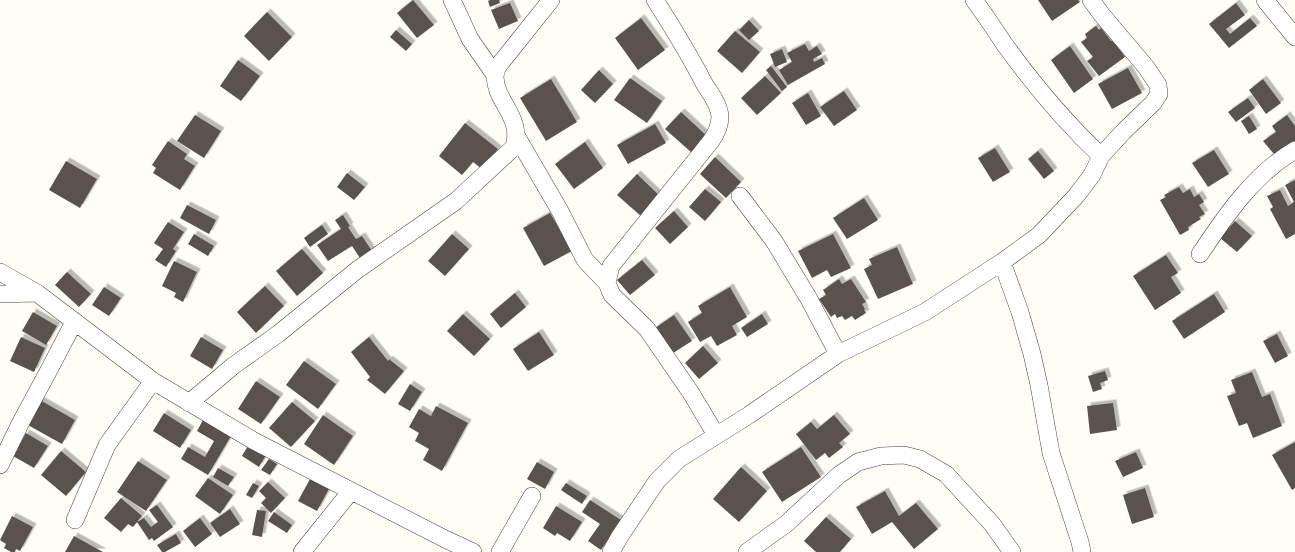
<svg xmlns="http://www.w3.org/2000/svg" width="1295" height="552" viewBox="0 0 1295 552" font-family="'Times New Roman',serif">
  <defs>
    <filter id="shadow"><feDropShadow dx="3.5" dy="-3.5" stdDeviation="0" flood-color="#0004"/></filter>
  </defs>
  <rect width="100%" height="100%" fill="#fffdf5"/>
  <path fill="#5a524d" filter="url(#shadow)" d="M 413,0 L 434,25 L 417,38 L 397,13 Z
    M 490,0 L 499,0 L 500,3 L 490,7 L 488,1 Z
    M 1038,0 L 1078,0 L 1080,2 L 1052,21 Z
    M 510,3 L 518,21 L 499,29 L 491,10 Z
    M 1236,3 L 1245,15 L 1226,29 L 1230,34 L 1250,18 L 1257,26 L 1229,48 L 1209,24 Z
    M 267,12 L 292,37 L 269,61 L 244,36 Z
    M 641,18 L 665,50 L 638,70 L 615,38 Z
    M 749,20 L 759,31 L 749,40 L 739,30 Z
    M 1096,26 L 1099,30 L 1101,28 L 1111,41 L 1113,40 L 1125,57 L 1099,76 L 1087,61 L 1093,57 L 1081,42 L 1087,38 L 1085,34 Z
    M 396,30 L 412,44 L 406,51 L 390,37 Z
    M 735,31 L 760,52 L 742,73 L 717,51 Z
    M 805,44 L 809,51 L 817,46 L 822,54 L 813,59 L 814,62 L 822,58 L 825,64 L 788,85 L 779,70 L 792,62 L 787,53 Z
    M 1070,46 L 1093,79 L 1074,93 L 1051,60 Z
    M 782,49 L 787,62 L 775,67 L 770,54 Z
    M 238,60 L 260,76 L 241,101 L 220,86 Z
    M 771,66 L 787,87 L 782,91 L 766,70 Z
    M 1128,68 L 1142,93 L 1112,109 L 1098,84 Z
    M 599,70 L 613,84 L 595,103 L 581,90 Z
    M 765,76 L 781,93 L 757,115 L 741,98 Z
    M 630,78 L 662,101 L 647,123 L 614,100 Z
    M 551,79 L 577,122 L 546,141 L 520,98 Z
    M 1263,79 L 1281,103 L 1266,114 L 1249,90 Z
    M 844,91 L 857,110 L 834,126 L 820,107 Z
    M 808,93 L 821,116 L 806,125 L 792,103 Z
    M 1248,98 L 1255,108 L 1236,122 L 1228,112 Z
    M 681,112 L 707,136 L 692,153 L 665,129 Z
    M 195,115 L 221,131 L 204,158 L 177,141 Z
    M 1287,115 L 1295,126 L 1295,141 L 1287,148 L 1285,146 L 1274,154 L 1263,141 L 1276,132 L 1272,126 Z
    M 1249,116 L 1257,129 L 1249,134 L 1241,121 Z
    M 465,123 L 498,149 L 482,169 L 473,162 L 462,175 L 439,156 Z
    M 655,124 L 666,143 L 628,164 L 617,145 Z
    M 168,141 L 187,154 L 184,159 L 195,166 L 180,190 L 153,173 L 156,168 L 152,165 Z
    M 585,142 L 603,168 L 574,189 L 555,164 Z
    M 995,148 L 1010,172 L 993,182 L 978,158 Z
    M 1214,150 L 1229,174 L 1208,187 L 1192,163 Z
    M 1038,151 L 1054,171 L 1044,179 L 1028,159 Z
    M 715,157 L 741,182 L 726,198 L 700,174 Z
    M 66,161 L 97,179 L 80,208 L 49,190 Z
    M 347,173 L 365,187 L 354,200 L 337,187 Z
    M 637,174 L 661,197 L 642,217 L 617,195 Z
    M 1295,180 L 1295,234 L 1286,239 L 1270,209 L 1273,207 L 1267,196 L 1280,190 L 1288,206 L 1294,202 L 1285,185 Z
    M 1179,187 L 1183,193 L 1190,189 L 1194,197 L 1199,194 L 1204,202 L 1199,205 L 1205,214 L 1199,217 L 1201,219 L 1188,227 L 1189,230 L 1180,235 L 1160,200 L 1166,197 L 1164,195 Z
    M 705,189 L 721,202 L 705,221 L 689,207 Z
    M 864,198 L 878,220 L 847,239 L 833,218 Z
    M 187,205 L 216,220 L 209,234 L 180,218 Z
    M 674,211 L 688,227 L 670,244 L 655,228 Z
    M 550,213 L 572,251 L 544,266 L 523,228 Z
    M 343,215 L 350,226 L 348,227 L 356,239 L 362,236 L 374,254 L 362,261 L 352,246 L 328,261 L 317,245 L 341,229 L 335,220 Z
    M 1235,221 L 1252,236 L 1237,252 L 1220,238 Z
    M 168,222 L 184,232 L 173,249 L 176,251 L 166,267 L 155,260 L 163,249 L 154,243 Z
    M 322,225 L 328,234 L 310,247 L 304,238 Z
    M 194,234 L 214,246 L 208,256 L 188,244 Z
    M 452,234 L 469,249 L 445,276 L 428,261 Z
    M 833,234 L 851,268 L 831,277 L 827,270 L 812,278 L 798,251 Z
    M 897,247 L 913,284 L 878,299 L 864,269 L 872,265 L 869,259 Z
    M 302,249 L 323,273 L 297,296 L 276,271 Z
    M 1166,255 L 1178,273 L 1171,277 L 1181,293 L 1155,310 L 1133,276 Z
    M 642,260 L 655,275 L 630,295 L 617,280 Z
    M 174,261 L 197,272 L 183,302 L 174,297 L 176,293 L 162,286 Z
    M 67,272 L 91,294 L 79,307 L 55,285 Z
    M 839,279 L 842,284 L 851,279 L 866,302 L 862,304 L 865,309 L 864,310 L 866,313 L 855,320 L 852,316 L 845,320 L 842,316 L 837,318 L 835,314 L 831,317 L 819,299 L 826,295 L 823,290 Z
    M 265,286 L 284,306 L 256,333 L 237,312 Z
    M 104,287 L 121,298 L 109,316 L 92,305 Z
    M 730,287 L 747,317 L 732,326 L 737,335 L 717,346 L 711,336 L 700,342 L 688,322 L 702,313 L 698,306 Z
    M 515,293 L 526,307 L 501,328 L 490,314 Z
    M 1214,294 L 1225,312 L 1184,339 L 1172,321 Z
    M 33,312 L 57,326 L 46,345 L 22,331 Z
    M 463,314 L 490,339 L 474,356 L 447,331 Z
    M 762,314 L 768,324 L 747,337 L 741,328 Z
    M 674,315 L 692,341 L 673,353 L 655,328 Z
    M 539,332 L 554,355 L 528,371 L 513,349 Z
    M 1277,334 L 1288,356 L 1275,363 L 1263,341 Z
    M 21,337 L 45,348 L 34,372 L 10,361 Z
    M 201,337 L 223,350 L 212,369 L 190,356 Z
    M 369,337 L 388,361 L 389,359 L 404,371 L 385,394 L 367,380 L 370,377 L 351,352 Z
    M 703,346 L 718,363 L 699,379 L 685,363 Z
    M 304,361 L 336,384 L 318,409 L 286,385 Z
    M 1105,371 L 1108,380 L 1100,383 L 1102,389 L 1093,392 L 1088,376 Z
    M 1252,372 L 1262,397 L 1270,394 L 1282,426 L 1253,438 L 1247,423 L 1239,426 L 1227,396 L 1236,393 L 1231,380 Z
    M 256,381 L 280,397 L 261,424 L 238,409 Z
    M 410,384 L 422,392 L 410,411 L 398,404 Z
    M 40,400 L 75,420 L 62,444 L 26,424 Z
    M 292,402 L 315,421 L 291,447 L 269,428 Z
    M 1113,403 L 1117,430 L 1090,434 L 1087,406 Z
    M 436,406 L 468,423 L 442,471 L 423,460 L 429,449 L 415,441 L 419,433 L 409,427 L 419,409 L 431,416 Z
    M 164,413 L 191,430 L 180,448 L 153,431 Z
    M 323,415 L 353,436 L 334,465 L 304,444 Z
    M 834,415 L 850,434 L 839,443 L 843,447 L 829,458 L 825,453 L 816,460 L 796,434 L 811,422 L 817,429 Z
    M 203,420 L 231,436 L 208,475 L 181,459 L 188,447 L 205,457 L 214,441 L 197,431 Z
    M 26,433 L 48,446 L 34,468 L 13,456 Z
    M 1295,442 L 1295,488 L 1292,490 L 1272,455 Z
    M 249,444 L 266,455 L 259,467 L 242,456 Z
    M 801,447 L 821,477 L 782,502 L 762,472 Z
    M 61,451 L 86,472 L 66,496 L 41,475 Z
    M 1136,452 L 1143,468 L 1123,477 L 1115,461 Z
    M 269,459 L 277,464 L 270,475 L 261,470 Z
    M 138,461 L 167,480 L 146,511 L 117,492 Z
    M 537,462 L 554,472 L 545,489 L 527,479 Z
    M 741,467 L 767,491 L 739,522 L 713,499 Z
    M 218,468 L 234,477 L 228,486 L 213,477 Z
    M 208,478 L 233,495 L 220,514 L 195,496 Z
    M 310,479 L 329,489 L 317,511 L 298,501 Z
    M 268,482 L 285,498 L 271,513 L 261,503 L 266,498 L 259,491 Z
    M 253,483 L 259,486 L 252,498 L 246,495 Z
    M 566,483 L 587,496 L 582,504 L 561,490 Z
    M 1145,488 L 1154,517 L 1132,524 L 1123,495 Z
    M 885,491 L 899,516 L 916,503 L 938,529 L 914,549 L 892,522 L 872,534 L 856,507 Z
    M 121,498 L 142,516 L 133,527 L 128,524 L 121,532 L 104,518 Z
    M 590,500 L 621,520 L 601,550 L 588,541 L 600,524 L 582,512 Z
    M 157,505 L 173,527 L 154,541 L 152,538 L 149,540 L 137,522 L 144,518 L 151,527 L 158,522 L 149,510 Z
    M 556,506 L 582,522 L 570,541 L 557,533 L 555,536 L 543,528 Z
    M 230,509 L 240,524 L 220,537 L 210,523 Z
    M 257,510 L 266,511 L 262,537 L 252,535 Z
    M 274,512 L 292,525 L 287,533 L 268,521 Z
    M 12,516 L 33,527 L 20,551 L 16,549 L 15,552 L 11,552 L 4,548 L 6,544 L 0,540 Z
    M 826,517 L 851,539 L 840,552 L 816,552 L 804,541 Z
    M 200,518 L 212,534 L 195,547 L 183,531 Z
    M 176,534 L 181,543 L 165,552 L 162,552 L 157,545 Z
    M 74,536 L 103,552 L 65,552 Z"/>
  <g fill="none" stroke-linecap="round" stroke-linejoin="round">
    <g stroke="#444" stroke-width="18">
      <path id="street" d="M 452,0 L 470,39 L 495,75
        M 974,0 C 985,15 995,30 1005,45 C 1034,85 1066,123 1101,156
        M 1265,0 L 1295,37
        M 517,137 L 560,211 L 585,260 L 607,283 L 612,295 L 647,329 L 691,393 L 716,435
        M 740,196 L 774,241 L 809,299 L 838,354
        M 1200,254 C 1226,215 1254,174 1295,150
        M 1002,262 L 1020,312 L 1032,354 L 1039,385 L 1051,453 L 1080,542 L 1082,552
        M 0,272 L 37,293 L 153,381 L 254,441 L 445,539 L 473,552
        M 607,283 L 611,266 L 711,141 C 716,134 720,125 720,116 C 719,105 711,94 705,85 C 690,56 673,28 655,0
        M 0,294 L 36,293
        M 189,403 L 233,366 L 278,334 L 357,270 L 456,201 L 514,147 C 523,117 496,103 495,77 C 495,73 497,68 499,65 L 551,0
        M 0,465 L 22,420 L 49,370 L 74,322
        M 75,520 L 107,445 L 153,381
        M 302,552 L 351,491
        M 500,552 L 532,496
        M 611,552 L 620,536 L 657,481 L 679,459 L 749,415 L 838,354 L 925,312 L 1002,262 L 1039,235 L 1076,196 L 1092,175 L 1101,156 L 1123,132 L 1153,103 L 1159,94 L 1158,85 L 1146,67 L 1102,15 L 1091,0
        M 747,552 L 786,524 L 839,475 L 858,462 L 881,456 L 904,455 L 920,459 L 946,474 L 992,524 L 1012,552"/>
    </g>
    <use href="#street" stroke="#fff" stroke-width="17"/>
  </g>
</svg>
